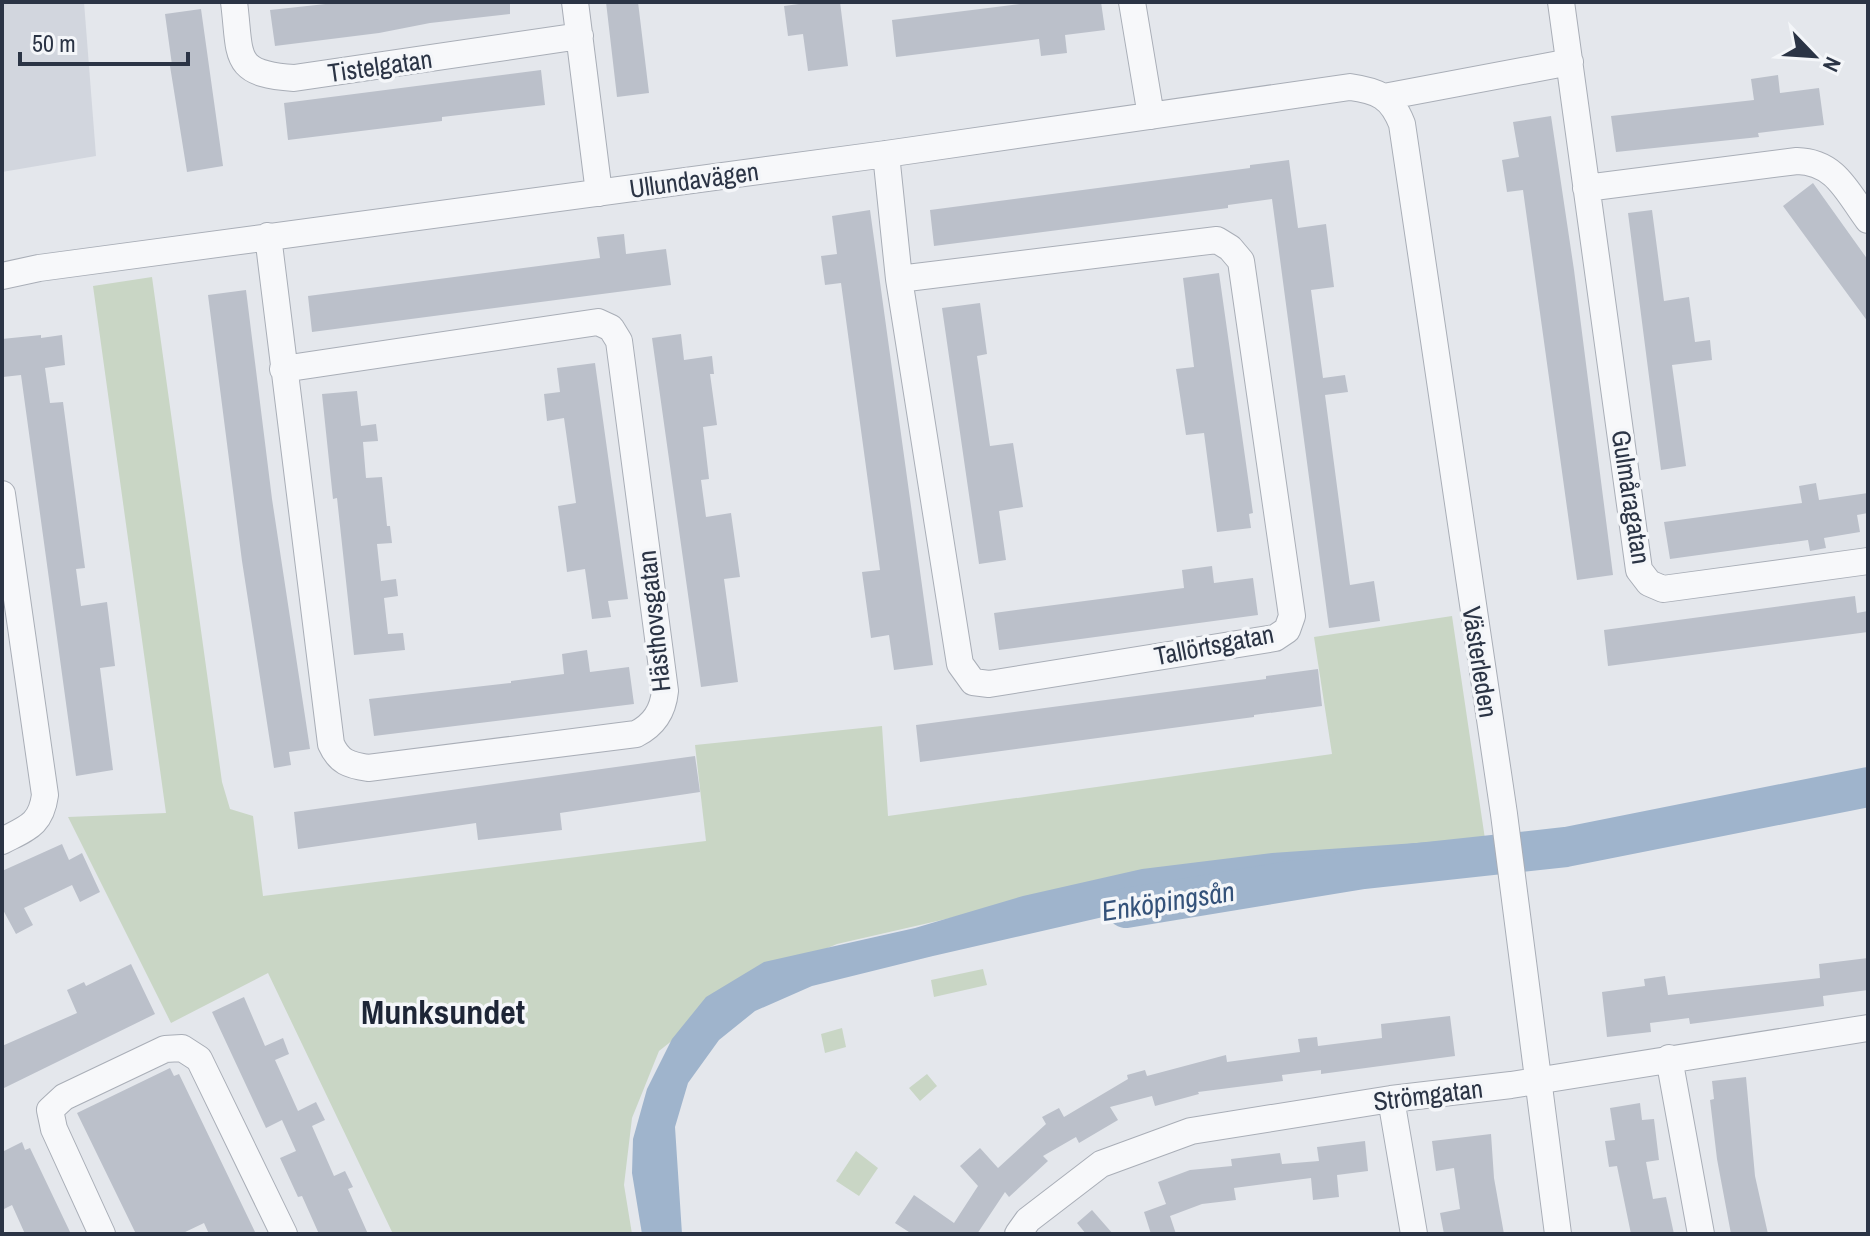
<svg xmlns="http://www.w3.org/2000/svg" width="1870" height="1236" viewBox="0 0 1870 1236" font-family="'Archivo Narrow',sans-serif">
  <rect width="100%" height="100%" fill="#e4e7ec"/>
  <path fill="#d2d6de" d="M 2,2 L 84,2 L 96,156 L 2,172 Z"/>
  <path fill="#c9d6c5" d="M 152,277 L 222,782 L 230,809 L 253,816 L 263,896 L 706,841 L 695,745 L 882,726 L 888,816 L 1332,754 L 1314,637 L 1452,616 L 1485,839 L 1225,867 L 1059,893 L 837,944 L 745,983 L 659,1051 L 632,1118 L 624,1185 L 632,1234 L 393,1234 L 268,973 L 171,1023 L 68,817 L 166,813 L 93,286 Z
    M 983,969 L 987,985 L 934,997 L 931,980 Z
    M 842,1028 L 846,1047 L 825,1053 L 821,1034 Z
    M 927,1074 L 937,1086 L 920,1101 L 909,1088 Z
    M 856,1151 L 878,1168 L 859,1196 L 836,1181 Z"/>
  <path fill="#9fb4cc" d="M 1474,839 L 1478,861 L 1282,876 L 933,956 L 812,986 L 755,1011 L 719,1040 L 688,1083 L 675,1127 L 682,1234 L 642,1234 L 632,1173 L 633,1139 L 647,1089 L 672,1039 L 706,997 L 764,962 L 915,928 L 1023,896 L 1142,869 L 1272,853 Z"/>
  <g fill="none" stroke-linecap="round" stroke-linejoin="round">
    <path stroke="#9fb4cc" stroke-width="40" d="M 1126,908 L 1363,869 L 1566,847 L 1868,787"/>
  </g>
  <path fill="#bbc0ca" d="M 344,2 L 510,2 L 510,14 L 430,23 L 379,33 L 275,46 L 270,10 Z
    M 606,2 L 638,2 L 649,93 L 617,97 Z
    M 799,2 L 840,2 L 848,66 L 808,71 L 803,34 L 788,36 L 784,6 L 799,4 Z
    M 1036,2 L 1101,2 L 1105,30 L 1065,35 L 1067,53 L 1041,56 L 1039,39 L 896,57 L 892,20 Z
    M 201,9 L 223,166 L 187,172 L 170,66 L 172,65 L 165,14 Z
    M 541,70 L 545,105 L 442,117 L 442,121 L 288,140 L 284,103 Z
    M 1778,75 L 1780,93 L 1819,88 L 1824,125 L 1758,133 L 1759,137 L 1616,152 L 1611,116 L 1754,100 L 1751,79 Z
    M 1551,116 L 1574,270 L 1613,575 L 1577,580 L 1523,190 L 1507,192 L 1502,160 L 1519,157 L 1513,122 Z
    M 1289,160 L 1298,228 L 1326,224 L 1334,287 L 1311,290 L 1323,378 L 1345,375 L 1348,392 L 1325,395 L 1343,532 L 1350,585 L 1374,581 L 1380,621 L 1329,628 L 1272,199 L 1228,205 L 1228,208 L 934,246 L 930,210 L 1250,168 L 1250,165 Z
    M 1813,183 L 1868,260 L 1868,322 L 1783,206 Z
    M 870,210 L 933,665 L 894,670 L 889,635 L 871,638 L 862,572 L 880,570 L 841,283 L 825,285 L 821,256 L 837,254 L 832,216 Z
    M 1652,210 L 1664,301 L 1689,297 L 1695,342 L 1710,340 L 1712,360 L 1672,365 L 1686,466 L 1661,470 L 1628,213 Z
    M 624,234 L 626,254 L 666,249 L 671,285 L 312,332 L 308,296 L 600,258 L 597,237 Z
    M 1219,273 L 1253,513 L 1249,514 L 1251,528 L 1217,532 L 1204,433 L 1186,435 L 1176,369 L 1194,367 L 1183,278 Z
    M 246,290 L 272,499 L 310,749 L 289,752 L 291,765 L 274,768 L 242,561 L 208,295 Z
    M 980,303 L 987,354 L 977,356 L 990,446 L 1013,443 L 1023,507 L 999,511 L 1006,560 L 979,564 L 942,308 Z
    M 681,334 L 684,360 L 712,356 L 714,374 L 710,374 L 717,425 L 703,427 L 709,479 L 701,480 L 706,517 L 731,513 L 740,577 L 724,579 L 738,682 L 701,687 L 652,338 Z
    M 41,335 L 41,338 L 62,335 L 65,365 L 45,368 L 50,403 L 63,402 L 85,568 L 76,569 L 81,606 L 107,602 L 115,666 L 100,668 L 113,770 L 76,776 L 21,375 L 3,377 L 2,367 L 2,339 Z
    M 595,363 L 628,599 L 608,601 L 611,617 L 592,619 L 585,569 L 567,572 L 565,556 L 558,506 L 576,503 L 564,418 L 547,421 L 544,394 L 560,392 L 557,368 Z
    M 357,391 L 361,426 L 376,424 L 378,441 L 363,442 L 366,478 L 382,477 L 387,526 L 390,526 L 392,543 L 377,544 L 381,581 L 396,579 L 398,596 L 384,598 L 388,634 L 403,633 L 405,650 L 354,655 L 337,498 L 333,499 L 322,394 Z
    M 1816,483 L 1819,500 L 1868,493 L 1868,513 L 1857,515 L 1860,532 L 1824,538 L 1826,548 L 1810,551 L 1808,540 L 1670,559 L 1664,522 L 1802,503 L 1799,486 Z
    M 1212,566 L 1214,583 L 1253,578 L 1258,615 L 999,650 L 994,613 L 1184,588 L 1182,570 Z
    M 1855,596 L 1857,613 L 1868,611 L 1868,632 L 1608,666 L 1604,630 Z
    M 587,650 L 590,672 L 629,667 L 634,704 L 374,736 L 369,699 L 511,683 L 511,681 L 564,674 L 562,654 Z
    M 1318,669 L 1322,706 L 1254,715 L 1254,717 L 920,762 L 916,725 L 1266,679 L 1266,676 Z
    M 695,756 L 700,792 L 560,813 L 562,830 L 478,840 L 476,823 L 298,849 L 294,812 Z
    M 62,844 L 69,860 L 82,853 L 100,892 L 80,902 L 72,885 L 24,908 L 33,925 L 16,934 L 2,908 L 2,871 Z
    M 1868,958 L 1868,990 L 1823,996 L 1824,1006 L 1690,1024 L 1689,1018 L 1650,1023 L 1651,1032 L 1607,1037 L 1602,992 L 1645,986 L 1644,979 L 1665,976 L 1668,995 L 1820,978 L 1819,964 Z
    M 131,964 L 155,1014 L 2,1089 L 2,1046 L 77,1013 L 67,990 L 84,982 L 86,986 Z
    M 244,997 L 265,1046 L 283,1038 L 289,1054 L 275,1060 L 298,1111 L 316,1102 L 325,1120 L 312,1126 L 334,1176 L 345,1171 L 353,1187 L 348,1189 L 368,1234 L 319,1234 L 302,1196 L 298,1197 L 280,1158 L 296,1151 L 282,1120 L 266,1128 L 212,1012 Z
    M 1450,1016 L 1455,1056 L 1321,1074 L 1321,1070 L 1282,1075 L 1283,1081 L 1198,1092 L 1199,1094 L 1155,1106 L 1152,1096 L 1110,1107 L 1118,1120 L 1079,1143 L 1076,1137 L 1043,1156 L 1048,1161 L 1009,1197 L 1005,1192 L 977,1234 L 912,1234 L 895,1223 L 914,1195 L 954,1223 L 978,1186 L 960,1166 L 980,1148 L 998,1168 L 1046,1124 L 1042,1117 L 1059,1108 L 1064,1117 L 1128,1079 L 1127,1075 L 1145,1070 L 1147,1076 L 1226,1055 L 1227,1062 L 1300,1052 L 1298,1039 L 1317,1037 L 1318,1046 L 1382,1038 L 1381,1024 Z
    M 170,1068 L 174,1076 L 179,1074 L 256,1234 L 209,1234 L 204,1223 L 181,1234 L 136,1234 L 77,1113 Z
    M 1746,1077 L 1755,1176 L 1768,1234 L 1731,1234 L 1717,1159 L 1710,1100 L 1714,1099 L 1712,1081 Z
    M 1640,1103 L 1642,1120 L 1654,1119 L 1659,1160 L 1646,1162 L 1653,1199 L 1666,1197 L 1674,1234 L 1631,1234 L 1617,1166 L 1609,1167 L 1605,1141 L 1615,1140 L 1610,1108 Z
    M 1491,1134 L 1494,1178 L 1504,1234 L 1444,1234 L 1440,1213 L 1460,1209 L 1454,1168 L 1436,1171 L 1432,1141 Z
    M 1365,1141 L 1368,1171 L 1337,1175 L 1339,1197 L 1313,1200 L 1311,1178 L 1234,1188 L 1236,1200 L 1202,1204 L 1170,1216 L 1176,1234 L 1151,1234 L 1144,1212 L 1166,1204 L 1158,1182 L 1190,1170 L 1232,1166 L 1231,1159 L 1280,1153 L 1282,1164 L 1319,1161 L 1317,1147 Z
    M 22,1142 L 25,1150 L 30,1148 L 71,1234 L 25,1234 L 12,1205 L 2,1210 L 2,1152 Z
    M 1092,1210 L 1113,1234 L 1086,1234 L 1077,1223 Z"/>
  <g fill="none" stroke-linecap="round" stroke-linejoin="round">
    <g stroke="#a9aeb7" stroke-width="28">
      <path id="minor" d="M 234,2 C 241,56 231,74 294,78 L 580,36
        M 575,2 L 599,193
        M 1132,2 L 1151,116
        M 1561,2 L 1639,570 L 1649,583 L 1663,589 L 1868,561
        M 1384,97 L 1570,62
        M 886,154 L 899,279 L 960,664 L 973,682 L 989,684 L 1275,638 L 1287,630 L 1292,616 L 1241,261 L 1230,248 L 1217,240 L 899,279
        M 1586,188 L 1797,161 C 1836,162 1847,192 1868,220
        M 268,236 L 331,744 C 339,762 349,765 368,768 L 636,734 C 654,725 663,711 665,691 L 619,341 L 611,328 L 598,322 L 283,369
        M 2,276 L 39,268 L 886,154 L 1350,87 C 1378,91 1391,96 1402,124 L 1504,814 L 1558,1234
        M 2,494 L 45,795 C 41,825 27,828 2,841
        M 1669,1058 L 1701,1234
        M 1391,1099 L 1414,1234
        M 102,1234 L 54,1129 L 50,1110 L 64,1097 L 165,1049 L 182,1048 L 199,1059 L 284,1234
        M 1018,1234 L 1028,1220 L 1101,1164 L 1191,1131 L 1391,1099 L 1511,1085 L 1868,1028"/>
    </g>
    <use href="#minor" stroke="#f7f8fa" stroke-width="26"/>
  </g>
  <g text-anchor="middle" stroke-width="7" stroke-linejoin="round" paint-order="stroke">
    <g font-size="26" fill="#2b3445" stroke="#f4f6f9">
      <text transform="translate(380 66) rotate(-8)" y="9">Tistelgatan</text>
      <text transform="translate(694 180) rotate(-8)" y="9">Ullundavägen</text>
      <text transform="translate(1631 497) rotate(81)" y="9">Gulmåragatan</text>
      <text transform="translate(654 621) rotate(-96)" y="9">Hästhovsgatan</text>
      <text transform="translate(1214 645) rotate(-11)" y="9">Tallörtsgatan</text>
      <text transform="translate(1480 662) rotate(81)" y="9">Västerleden</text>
      <text transform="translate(1428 1095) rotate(-7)" y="9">Strömgatan</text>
    </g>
    <g font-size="28" font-style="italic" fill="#34527a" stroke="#f4f6f9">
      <text transform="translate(1168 901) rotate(-9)" y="10">Enköpingsån</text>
    </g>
    <g font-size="34" font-weight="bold" fill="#1d2536" stroke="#f4f6f9">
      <text x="443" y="1024">Munksundet</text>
    </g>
  </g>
  <rect width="1870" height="1236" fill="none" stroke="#2b3445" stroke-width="8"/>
  <g transform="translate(1814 56) rotate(115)" stroke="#f4f6f9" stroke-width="6" paint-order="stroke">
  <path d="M0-6L14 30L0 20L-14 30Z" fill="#2b3445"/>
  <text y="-12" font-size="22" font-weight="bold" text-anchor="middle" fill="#2b3445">N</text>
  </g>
  <path d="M20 52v12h168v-12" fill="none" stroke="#2b3445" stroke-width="4"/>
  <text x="32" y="52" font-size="24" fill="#2b3445" stroke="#f4f6f9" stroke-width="6" paint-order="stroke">50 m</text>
</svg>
